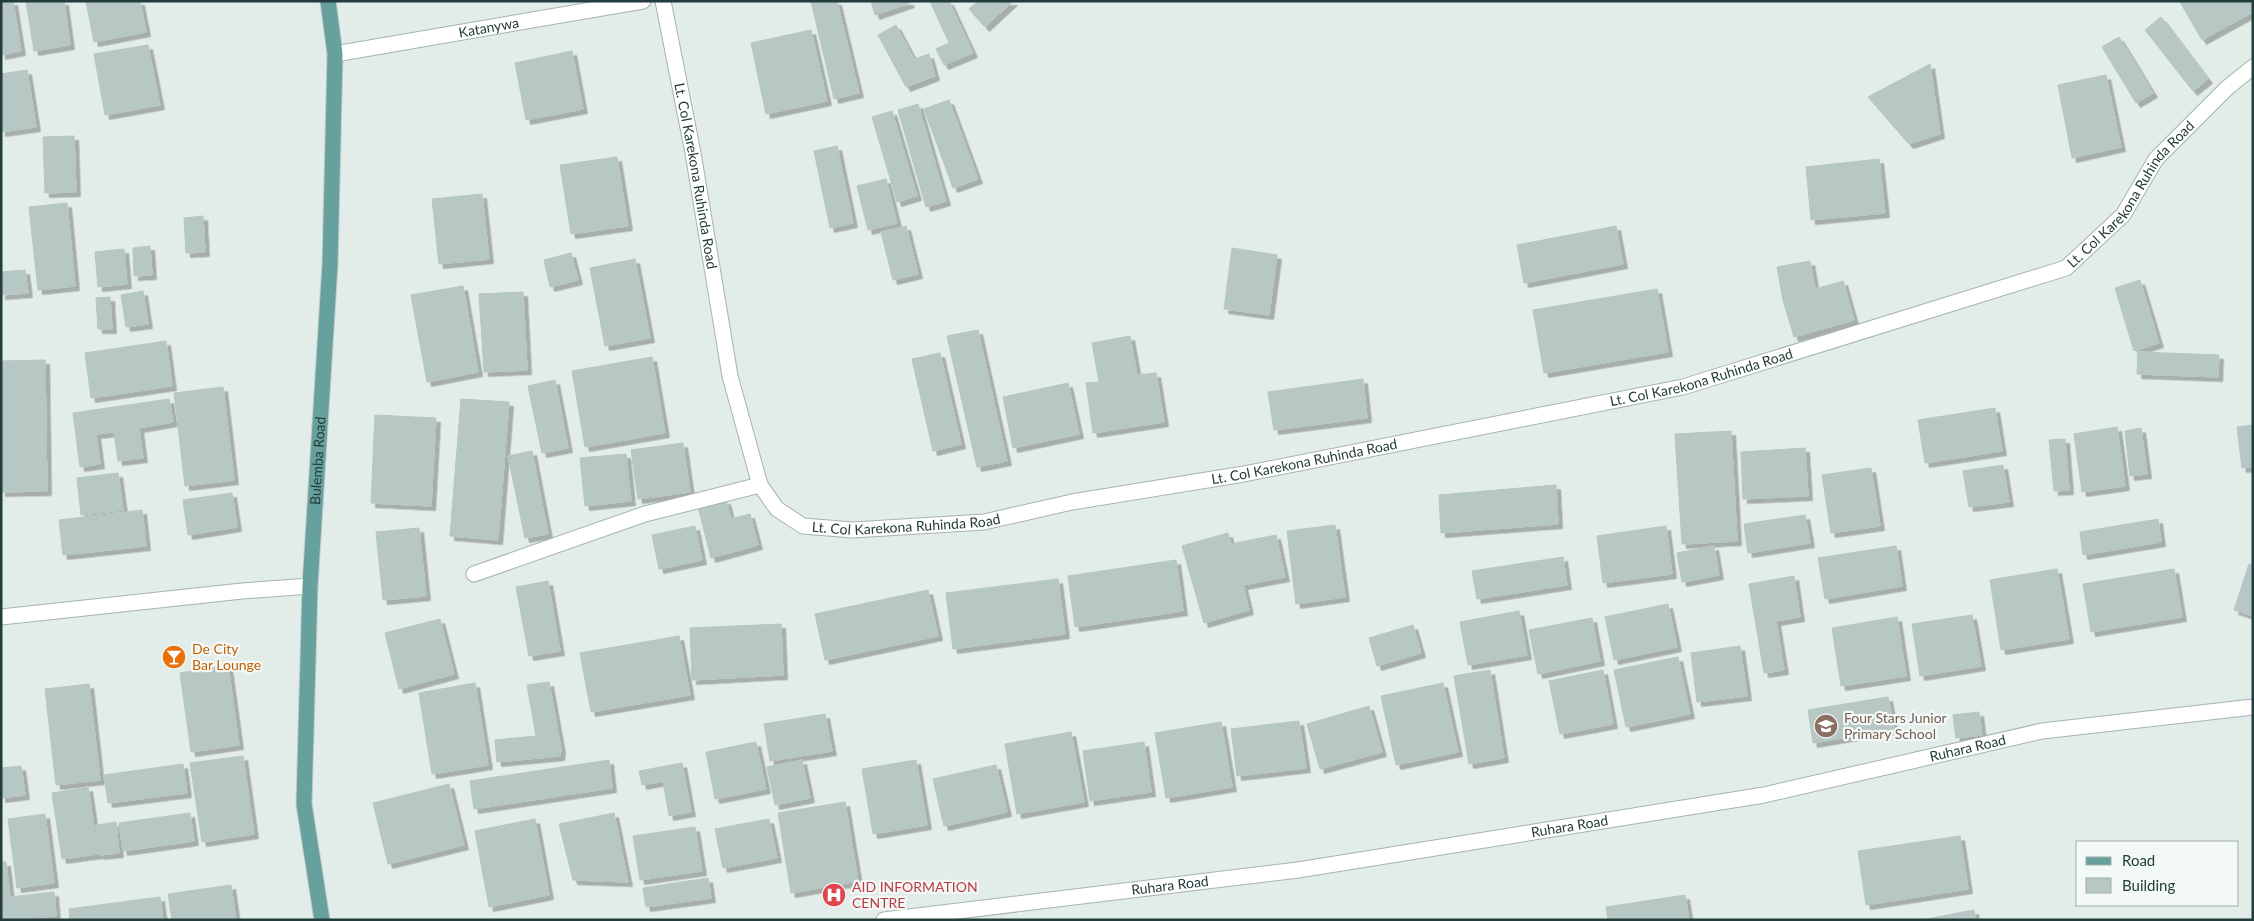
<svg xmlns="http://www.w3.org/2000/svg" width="2254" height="921" viewBox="0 0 2254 921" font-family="Lato,sans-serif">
  <defs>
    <filter id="shadow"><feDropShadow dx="4.5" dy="4.5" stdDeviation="0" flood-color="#0004"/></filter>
  </defs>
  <rect width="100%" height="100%" fill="#e2ece9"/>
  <path fill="#b7c7c3" stroke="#b5c6c2" filter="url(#shadow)" d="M 1,1 L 13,1 L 21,51 L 1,55 Z
    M 26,1 L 64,1 L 70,45 L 34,51 Z
    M 86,1 L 140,1 L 146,32 L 94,42 Z
    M 811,1 L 837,1 L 859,93 L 834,99 Z
    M 871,1 L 909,1 L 910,3 L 875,15 Z
    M 930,1 L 949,1 L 973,53 L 944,65 L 936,49 L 949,43 Z
    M 978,1 L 1013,1 L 985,27 L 969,9 Z
    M 2253,1 L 2253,12 L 2202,40 L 2180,2 Z
    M 2161,17 L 2208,79 L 2193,91 L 2145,30 Z
    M 896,25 L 914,59 L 929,54 L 935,76 L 906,87 L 878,35 Z
    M 811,30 L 827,101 L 766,114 L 751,43 Z
    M 2119,37 L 2153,93 L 2136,103 L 2102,47 Z
    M 148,45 L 160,105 L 105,115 L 94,54 Z
    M 572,51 L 583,109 L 526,120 L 515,63 Z
    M 1930,64 L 1940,134 L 1909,144 L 1868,97 Z
    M 27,70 L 36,127 L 1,132 L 1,74 Z
    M 2106,75 L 2121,147 L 2072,158 L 2058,85 Z
    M 949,100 L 978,179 L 953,188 L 924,109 Z
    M 918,104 L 946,201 L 926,207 L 898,110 Z
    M 892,111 L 917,196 L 897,202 L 872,117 Z
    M 74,136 L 76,192 L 45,193 L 43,137 Z
    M 837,146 L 853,223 L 830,228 L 814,151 Z
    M 617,157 L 628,226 L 571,234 L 560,165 Z
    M 1879,159 L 1885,213 L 1811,220 L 1806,167 Z
    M 886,179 L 897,223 L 868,230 L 857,186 Z
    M 482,194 L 489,259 L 439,264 L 432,199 Z
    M 67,203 L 75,286 L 38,290 L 29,207 Z
    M 203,216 L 205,252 L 186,253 L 184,218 Z
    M 906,226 L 918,274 L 893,280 L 881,232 Z
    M 1616,226 L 1623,264 L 1524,283 L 1517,245 Z
    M 150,246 L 152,275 L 134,276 L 133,248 Z
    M 1232,248 L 1277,255 L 1269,315 L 1224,309 Z
    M 124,249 L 127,284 L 98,287 L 95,252 Z
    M 571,253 L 578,280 L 550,287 L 544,260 Z
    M 635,259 L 650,338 L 605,346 L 590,268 Z
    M 1810,261 L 1815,289 L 1843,281 L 1854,320 L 1794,337 L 1783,300 L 1777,267 Z
    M 25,270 L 28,293 L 1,295 L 1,272 Z
    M 2140,280 L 2159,343 L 2134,351 L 2115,288 Z
    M 463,286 L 478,372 L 427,382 L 411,295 Z
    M 1657,289 L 1668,352 L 1544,373 L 1533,310 Z
    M 143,291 L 148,324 L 126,327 L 121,295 Z
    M 523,292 L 527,370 L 484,372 L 479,294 Z
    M 110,297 L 112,329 L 98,329 L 96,298 Z
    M 978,330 L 1007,461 L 977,467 L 947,336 Z
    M 1130,336 L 1137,375 L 1156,373 L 1164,422 L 1093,433 L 1086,383 L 1099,382 L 1092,343 Z
    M 166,341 L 172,386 L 91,398 L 85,353 Z
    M 2138,352 L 2219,355 L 2218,377 L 2137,374 Z
    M 940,353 L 961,444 L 933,451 L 912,359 Z
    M 652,357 L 665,433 L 585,447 L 572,371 Z
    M 45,360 L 47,491 L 1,492 L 1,361 Z
    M 1363,379 L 1367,418 L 1274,430 L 1268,392 Z
    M 555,380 L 568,448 L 542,453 L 528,386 Z
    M 1068,383 L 1079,434 L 1013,448 L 1003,397 Z
    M 223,387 L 234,480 L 185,486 L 174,393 Z
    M 169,399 L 173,422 L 139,428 L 143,458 L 118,461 L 114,432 L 96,434 L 100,464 L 80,467 L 73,413 Z
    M 461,399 L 509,402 L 498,540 L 450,536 Z
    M 1995,408 L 2002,451 L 1925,463 L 1918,420 Z
    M 375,415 L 436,418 L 431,506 L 371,503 Z
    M 2253,425 L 2253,467 L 2242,468 L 2237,427 Z
    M 2117,427 L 2125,486 L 2082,492 L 2074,434 Z
    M 2141,428 L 2147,474 L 2130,476 L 2125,431 Z
    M 1731,431 L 1737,541 L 1682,544 L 1675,434 Z
    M 2065,439 L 2069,490 L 2054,491 L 2049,440 Z
    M 683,443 L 690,492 L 638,499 L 631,450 Z
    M 1805,448 L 1808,496 L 1743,499 L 1741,452 Z
    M 532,451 L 548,534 L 525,538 L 508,456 Z
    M 626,454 L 631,501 L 585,506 L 580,458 Z
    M 2003,465 L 2009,502 L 1969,507 L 1963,471 Z
    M 1871,468 L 1880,526 L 1831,533 L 1822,475 Z
    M 118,473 L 123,510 L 81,515 L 77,478 Z
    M 1556,485 L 1558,524 L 1441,533 L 1439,495 Z
    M 232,493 L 237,527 L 188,535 L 183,500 Z
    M 726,500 L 731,519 L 750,514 L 758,545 L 711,558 L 698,507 Z
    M 142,510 L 146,546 L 63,555 L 59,520 Z
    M 1805,515 L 1810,543 L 1748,553 L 1744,524 Z
    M 2158,519 L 2161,542 L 2083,555 L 2080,532 Z
    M 1335,525 L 1345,597 L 1296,604 L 1287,531 Z
    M 695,526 L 702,560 L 659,569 L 652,535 Z
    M 1666,526 L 1672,574 L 1603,583 L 1597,536 Z
    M 419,528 L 426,596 L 383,600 L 376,532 Z
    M 1228,533 L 1231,544 L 1276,535 L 1285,577 L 1243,585 L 1249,610 L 1204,623 L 1182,546 Z
    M 1714,546 L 1719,575 L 1682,582 L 1677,553 Z
    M 1896,546 L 1902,586 L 1825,599 L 1818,558 Z
    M 1563,557 L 1567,585 L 1477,599 L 1472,571 Z
    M 1176,560 L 1183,611 L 1075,627 L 1068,576 Z
    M 2249,564 L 2253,565 L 2253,616 L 2234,610 Z
    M 2057,569 L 2069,639 L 2001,650 L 1990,580 Z
    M 2174,569 L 2182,617 L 2091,632 L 2083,584 Z
    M 1794,576 L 1800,617 L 1776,621 L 1784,670 L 1764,673 L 1749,584 Z
    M 1058,579 L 1065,634 L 953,649 L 946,593 Z
    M 548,581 L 560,651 L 529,656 L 516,587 Z
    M 928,590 L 938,636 L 825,660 L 815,614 Z
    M 1668,604 L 1677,647 L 1614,660 L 1605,617 Z
    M 1519,611 L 1527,655 L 1468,665 L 1460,622 Z
    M 1972,615 L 1981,666 L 1920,676 L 1912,624 Z
    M 1897,617 L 1906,676 L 1841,686 L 1832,628 Z
    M 1592,618 L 1600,661 L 1538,674 L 1529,630 Z
    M 440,619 L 454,674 L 399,689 L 385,633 Z
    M 781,624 L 783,675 L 692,680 L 690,628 Z
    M 1413,625 L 1421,653 L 1377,666 L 1369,638 Z
    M 679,636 L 690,695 L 591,712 L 580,653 Z
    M 1740,646 L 1747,696 L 1697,702 L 1691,653 Z
    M 1678,657 L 1690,714 L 1626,727 L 1614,670 Z
    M 228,665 L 239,745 L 191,752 L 180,673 Z
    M 1490,670 L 1504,758 L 1469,764 L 1454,676 Z
    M 1603,670 L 1613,724 L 1560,734 L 1549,681 Z
    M 549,682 L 561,749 L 560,756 L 497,762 L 495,740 L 536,736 L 527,685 Z
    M 475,683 L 488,765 L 432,774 L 419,693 Z
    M 1443,683 L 1458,752 L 1396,765 L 1381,696 Z
    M 89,684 L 100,780 L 56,785 L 45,689 Z
    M 1888,697 L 1894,729 L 1813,743 L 1808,710 Z
    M 1369,706 L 1382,752 L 1320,769 L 1307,724 Z
    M 1979,712 L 1982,735 L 1956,738 L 1953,715 Z
    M 825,714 L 832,751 L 770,761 L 764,724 Z
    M 1299,721 L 1306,768 L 1237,776 L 1231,729 Z
    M 1221,722 L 1232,787 L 1166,798 L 1155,733 Z
    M 1071,732 L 1084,802 L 1017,814 L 1005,744 Z
    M 756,742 L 766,789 L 715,799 L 706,752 Z
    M 1144,742 L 1151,792 L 1090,801 L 1083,751 Z
    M 243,756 L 254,834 L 202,842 L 190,763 Z
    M 609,760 L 612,788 L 474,809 L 470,781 Z
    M 802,760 L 810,798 L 775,805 L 767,767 Z
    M 916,760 L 927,825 L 873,834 L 862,769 Z
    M 682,763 L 691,812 L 669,816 L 663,781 L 642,785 L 639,771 Z
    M 183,764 L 187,793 L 108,803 L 104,775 Z
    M 996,765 L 1007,812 L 944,826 L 933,779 Z
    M 21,766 L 25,795 L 1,798 L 1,768 Z
    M 449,784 L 464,845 L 388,864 L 373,803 Z
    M 88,787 L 98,854 L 62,859 L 52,793 Z
    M 845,802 L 858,881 L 791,893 L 778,813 Z
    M 190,813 L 194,841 L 123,851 L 119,823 Z
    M 614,813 L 628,882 L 573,880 L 559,824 Z
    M 45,814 L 54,883 L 17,888 L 8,819 Z
    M 535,819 L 549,895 L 489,907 L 475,831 Z
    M 769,819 L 777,858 L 723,868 L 715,829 Z
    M 116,822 L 119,853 L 99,855 L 96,825 Z
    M 695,827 L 702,871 L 640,880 L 633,836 Z
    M 1960,836 L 1968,889 L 1866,905 L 1858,851 Z
    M 1,862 L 6,862 L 10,897 L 54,892 L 56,916 L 1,920 Z
    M 708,878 L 711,898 L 646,907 L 643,888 Z
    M 231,885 L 236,920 L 172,920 L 168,894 Z
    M 1685,895 L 1689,920 L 1608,920 L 1606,907 Z
    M 160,897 L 163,920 L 70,920 L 69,909 Z
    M 1974,910 L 1976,920 L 1921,920 Z"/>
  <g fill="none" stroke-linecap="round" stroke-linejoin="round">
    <g stroke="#a5b4b1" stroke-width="17">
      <g id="minor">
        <path id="s1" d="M 663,1 L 693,153 L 730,376 L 760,485 L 777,509 L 803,526 L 853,530 L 984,522 L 1072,502 L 1244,474 L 1683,387 L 2066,268 L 2123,215 L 2156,159 L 2227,88 L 2253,67"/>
        <path id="s2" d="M 335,54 L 643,1"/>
        <path d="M 474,574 L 645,514 L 760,485"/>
        <path d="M 1,617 L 242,591 L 310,586"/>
        <path id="s3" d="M 884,920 L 1298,870 L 1764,795 L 2042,731 L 2253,707"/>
      </g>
    </g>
    <g stroke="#c1c9c8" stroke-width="17">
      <g id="major">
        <path id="s4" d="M 322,920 L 304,804 L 310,586 L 330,264 L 335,54 L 328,1"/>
      </g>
    </g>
    <use href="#minor" stroke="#fff" stroke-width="15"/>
    <use href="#major" stroke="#67a19d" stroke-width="15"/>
  </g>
  <defs>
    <g id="bar-disc" transform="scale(1.25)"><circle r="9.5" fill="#e8710a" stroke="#f3f9f7"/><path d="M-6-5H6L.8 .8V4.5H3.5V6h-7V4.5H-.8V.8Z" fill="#fff"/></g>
    <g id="school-disc" transform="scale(1.25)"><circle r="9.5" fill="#8d6e63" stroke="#f3f9f7"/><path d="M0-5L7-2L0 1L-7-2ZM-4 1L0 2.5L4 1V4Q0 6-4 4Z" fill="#fff"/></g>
    <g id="hospital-disc" transform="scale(1.25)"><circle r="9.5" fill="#e0444e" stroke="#f3f9f7"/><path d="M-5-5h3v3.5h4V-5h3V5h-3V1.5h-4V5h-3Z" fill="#fff"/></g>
  </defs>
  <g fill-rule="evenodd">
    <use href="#bar-disc" x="174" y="657"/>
    <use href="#school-disc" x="1826" y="726"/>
    <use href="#hospital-disc" x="834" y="895"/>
  </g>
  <g text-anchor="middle" stroke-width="4.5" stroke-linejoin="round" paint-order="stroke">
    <g font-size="14" fill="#223d3b" stroke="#f3f9f7">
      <text dy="5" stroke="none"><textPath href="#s2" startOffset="156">Katanywa</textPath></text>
      <text dy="5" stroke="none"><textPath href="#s1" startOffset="178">Lt. Col Karekona Ruhinda Road</textPath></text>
      <text dy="5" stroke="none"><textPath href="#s1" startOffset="1948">Lt. Col Karekona Ruhinda Road</textPath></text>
      <text dy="5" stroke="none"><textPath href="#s1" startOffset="1468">Lt. Col Karekona Ruhinda Road</textPath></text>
      <text dy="5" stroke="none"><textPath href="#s4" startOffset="461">Bulemba Road</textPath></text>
      <text dy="5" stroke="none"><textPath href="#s1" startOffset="1062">Lt. Col Karekona Ruhinda Road</textPath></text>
      <text dy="5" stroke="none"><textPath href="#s1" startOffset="658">Lt. Col Karekona Ruhinda Road</textPath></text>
      <text dy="5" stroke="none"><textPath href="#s3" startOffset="1098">Ruhara Road</textPath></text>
      <text dy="5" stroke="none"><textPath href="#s3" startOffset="692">Ruhara Road</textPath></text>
      <text dy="5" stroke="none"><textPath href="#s3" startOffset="288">Ruhara Road</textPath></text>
    </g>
    <g font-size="14" fill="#c56008" stroke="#f3f9f7" text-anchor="start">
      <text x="192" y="654">De City<tspan x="192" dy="16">Bar Lounge</tspan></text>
    </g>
    <g font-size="14" fill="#785e54" stroke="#f3f9f7" text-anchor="start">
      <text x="1844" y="723">Four Stars Junior<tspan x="1844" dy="16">Primary School</tspan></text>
    </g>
    <g font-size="14" fill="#be3a42" stroke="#f3f9f7" text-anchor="start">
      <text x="852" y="892">AID INFORMATION<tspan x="852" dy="16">CENTRE</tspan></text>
    </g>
  </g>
  <rect width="2254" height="921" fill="none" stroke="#223d3b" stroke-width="5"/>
  <rect x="2076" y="841" width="162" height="65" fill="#f3f9f7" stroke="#9faeac"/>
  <rect x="2086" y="857" width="25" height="8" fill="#67a19d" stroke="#9faeac"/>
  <text x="2122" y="866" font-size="15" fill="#223d3b">Road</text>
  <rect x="2086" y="878" width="25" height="15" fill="#b7c7c3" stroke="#9faeac"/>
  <text x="2122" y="891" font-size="15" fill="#223d3b">Building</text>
</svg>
